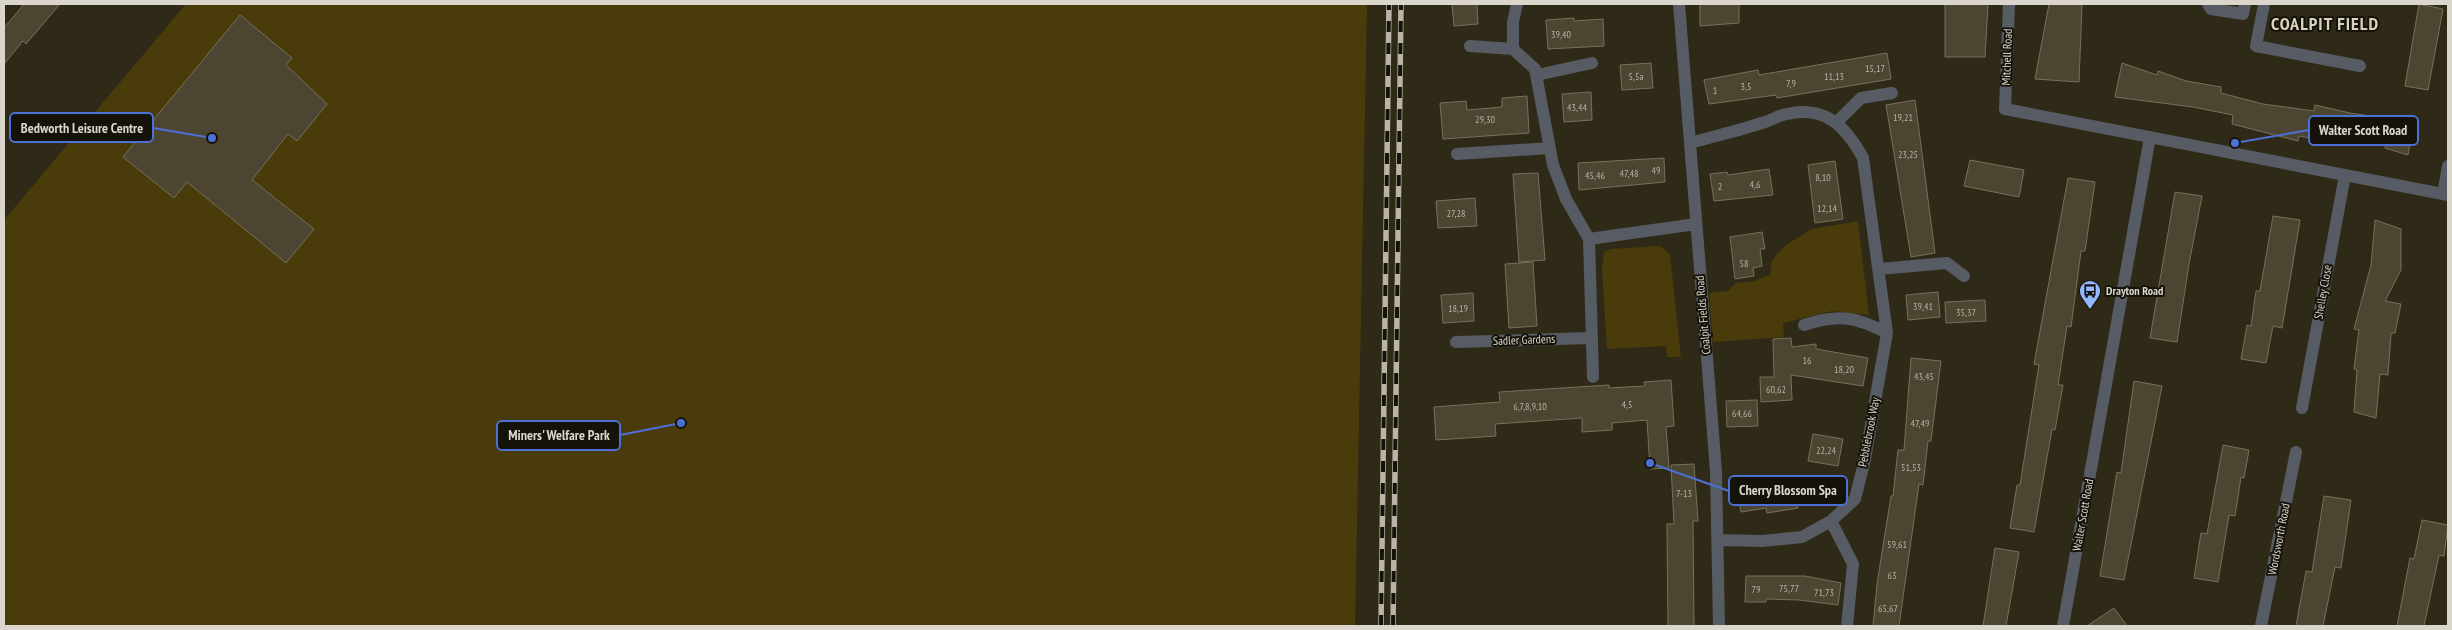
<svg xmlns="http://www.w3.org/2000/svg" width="2452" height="630" viewBox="0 0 2452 630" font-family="'PT Sans Narrow',sans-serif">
  <rect width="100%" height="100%" fill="#2f2a17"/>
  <path fill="#4a3c0a" d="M 186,4 L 1367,4 L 1355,626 L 4,626 L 4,220 Z
    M 1858,221 L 1869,315 L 1832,311 L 1783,323 L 1784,337 L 1713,342 L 1709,293 L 1728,291 L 1736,283 L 1754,281 L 1770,275 L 1772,260 L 1786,245 L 1812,229 Z
    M 1660,246 L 1670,255 L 1681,357 L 1667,357 L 1666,346 L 1607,349 L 1602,270 L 1604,252 L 1611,249 Z"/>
  <path fill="#4b4531" stroke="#77715c" d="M 24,4 L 60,4 L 26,44 L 23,41 L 4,64 L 4,28 Z
    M 1452,4 L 1477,4 L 1478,24 L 1454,26 Z
    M 1700,4 L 1739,4 L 1739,23 L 1700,26 Z
    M 1945,4 L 1988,4 L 1985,57 L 1945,57 Z
    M 2049,4 L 2082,4 L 2079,82 L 2035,79 Z
    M 2419,4 L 2443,9 L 2428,90 L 2405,86 Z
    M 240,15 L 292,58 L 286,65 L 327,104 L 297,141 L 288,134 L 252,180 L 314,229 L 286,263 L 187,182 L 174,198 L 123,157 Z
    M 1574,18 L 1574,21 L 1603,19 L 1604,46 L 1548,49 L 1546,20 Z
    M 1887,53 L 1891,79 L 1777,98 L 1776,95 L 1709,104 L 1704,80 L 1758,70 L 1759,75 Z
    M 1651,63 L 1653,88 L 1622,90 L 1620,65 Z
    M 2122,63 L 2157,75 L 2158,71 L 2186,81 L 2221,87 L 2221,93 L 2263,104 L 2314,111 L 2315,105 L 2350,113 L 2377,117 L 2376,122 L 2414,122 L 2408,155 L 2385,148 L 2386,138 L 2338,138 L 2338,143 L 2299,136 L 2298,141 L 2232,124 L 2233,115 L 2193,107 L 2115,97 Z
    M 1591,92 L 1592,120 L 1564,122 L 1562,94 Z
    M 1527,96 L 1529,133 L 1443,139 L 1440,103 L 1466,101 L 1467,110 L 1502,107 L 1502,98 Z
    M 1915,100 L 1935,253 L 1911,257 L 1886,105 Z
    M 1664,158 L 1665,182 L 1579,190 L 1578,163 Z
    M 1970,160 L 2024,170 L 2019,197 L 1964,186 Z
    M 1835,161 L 1843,219 L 1815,223 L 1808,165 Z
    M 1769,169 L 1773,195 L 1714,201 L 1710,174 L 1727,172 L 1728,175 Z
    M 1538,173 L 1545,260 L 1519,262 L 1513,174 Z
    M 2068,178 L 2095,182 L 2085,251 L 2081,251 L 2071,327 L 2067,326 L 2058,385 L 2063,385 L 2055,430 L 2052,429 L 2034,532 L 2010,528 L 2017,485 L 2020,485 L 2039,365 L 2034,364 Z
    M 2175,192 L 2202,196 L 2189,264 L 2177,342 L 2150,338 Z
    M 1475,198 L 1477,226 L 1438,228 L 1436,201 Z
    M 2273,216 L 2300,220 L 2282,328 L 2273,326 L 2266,363 L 2241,359 L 2247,325 L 2251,326 L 2256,291 L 2260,291 Z
    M 2375,220 L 2401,229 L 2401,270 L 2385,301 L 2401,304 L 2395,333 L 2391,333 L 2388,375 L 2380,374 L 2376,418 L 2354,412 L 2357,370 L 2354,369 L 2359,330 L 2354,329 L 2371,265 Z
    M 1762,232 L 1765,249 L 1760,249 L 1762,266 L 1753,268 L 1754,276 L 1735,279 L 1730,237 Z
    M 1533,262 L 1537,326 L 1509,328 L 1505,264 Z
    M 1938,292 L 1940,317 L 1908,320 L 1906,295 Z
    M 1473,293 L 1474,321 L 1443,323 L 1441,295 Z
    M 1985,300 L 1986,321 L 1946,323 L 1945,302 Z
    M 1791,338 L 1792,347 L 1816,344 L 1816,349 L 1868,358 L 1863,386 L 1791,375 L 1792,400 L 1761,402 L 1760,377 L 1774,377 L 1773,339 Z
    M 1911,358 L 1941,361 L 1931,441 L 1928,441 L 1923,485 L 1919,484 L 1899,626 L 1873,626 L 1877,584 L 1891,496 L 1893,496 L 1898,450 L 1904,450 Z
    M 1671,380 L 1674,426 L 1666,427 L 1669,468 L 1650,469 L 1647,420 L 1612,423 L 1612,430 L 1582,432 L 1582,418 L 1495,424 L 1496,436 L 1436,440 L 1434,407 L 1500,402 L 1499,392 L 1609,385 L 1609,388 L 1645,386 L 1644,382 Z
    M 2134,381 L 2162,386 L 2124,580 L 2100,576 L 2117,472 L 2121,473 Z
    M 1757,400 L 1758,426 L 1727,427 L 1726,401 Z
    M 1813,434 L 1843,439 L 1838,466 L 1808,461 Z
    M 2223,445 L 2249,450 L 2244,478 L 2241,477 L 2235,516 L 2229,515 L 2218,582 L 2194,578 L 2201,533 L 2207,534 Z
    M 1694,464 L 1698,521 L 1693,521 L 1694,626 L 1668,626 L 1667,524 L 1674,524 L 1671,465 Z
    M 1794,482 L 1798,508 L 1767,513 L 1766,508 L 1741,512 L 1736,488 L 1755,485 L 1756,488 Z
    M 2324,496 L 2351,500 L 2341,568 L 2335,567 L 2323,626 L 2296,626 L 2306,571 L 2312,572 Z
    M 2422,520 L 2448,525 L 2444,556 L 2439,555 L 2424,626 L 2397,626 L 2410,558 L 2414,559 Z
    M 1995,548 L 2019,552 L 2006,626 L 1983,626 Z
    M 1746,576 L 1805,576 L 1841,583 L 1838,605 L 1799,600 L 1766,599 L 1766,602 L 1745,602 Z
    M 2114,608 L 2127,626 L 2087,626 Z"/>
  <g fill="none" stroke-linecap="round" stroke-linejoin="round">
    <path stroke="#575b63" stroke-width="12" d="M 1517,4 L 1513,22 L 1513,49 L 1535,69 L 1553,165 L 1566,199 L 1589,239 L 1593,377
      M 1679,4 L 1716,471 L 1719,626
      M 2009,4 L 2005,109 L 2448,195
      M 2208,4 L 2211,9 L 2243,14 L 2245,4
      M 2264,4 L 2256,46 L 2360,66
      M 1470,46 L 1513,49
      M 1537,75 L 1592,63
      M 1836,123 L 1861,98 L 1892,93
      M 1690,143 C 1715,136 1741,130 1765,122 C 1772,120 1779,115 1787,114 C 1826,105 1846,127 1863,158 L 1887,333 L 1865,459 L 1855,499 L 1831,521 L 1802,537 L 1762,541 L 1718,540
      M 1457,154 L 1550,148
      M 2443,194 L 2448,166
      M 1589,239 L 1696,224
      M 1879,269 L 1947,263 L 1964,276
      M 1804,325 C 1837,314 1855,316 1887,333
      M 1456,342 L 1592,338
      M 2302,408 L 2345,175
      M 1831,521 L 1853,564 L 1847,626
      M 2063,626 L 2150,137
      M 2261,626 L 2296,452"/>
    <g stroke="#b9b4a8" stroke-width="5.5">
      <path id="rail" d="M 1381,626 L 1389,4
        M 1393,626 L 1401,4"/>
    </g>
    <use href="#rail" stroke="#15120a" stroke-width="4" stroke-dasharray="11" stroke-linecap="butt"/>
  </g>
  <defs>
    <g id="bus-pin" transform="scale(1.125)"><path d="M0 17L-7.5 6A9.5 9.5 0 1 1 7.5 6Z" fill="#94b7fd" stroke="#15120a"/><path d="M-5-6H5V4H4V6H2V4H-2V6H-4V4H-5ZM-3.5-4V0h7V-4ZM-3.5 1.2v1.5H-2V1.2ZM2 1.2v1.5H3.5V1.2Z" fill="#111"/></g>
  </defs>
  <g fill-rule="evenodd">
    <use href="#bus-pin" x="2090" y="291"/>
  </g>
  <g text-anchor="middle" stroke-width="4" stroke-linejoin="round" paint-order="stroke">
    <g font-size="10" fill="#b6b2a4">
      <text x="1561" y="38">39,40</text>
      <text x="1875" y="72">15,17</text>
      <text x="1636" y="80">5,5a</text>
      <text x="1834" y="80">11,13</text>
      <text x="1791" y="87">7,9</text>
      <text x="1746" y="90">3,5</text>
      <text x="1715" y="94">1</text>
      <text x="1577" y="111">43,44</text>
      <text x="1903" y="121">19,21</text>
      <text x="1485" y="123">29,30</text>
      <text x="1908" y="158">23,25</text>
      <text x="1656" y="174">49</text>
      <text x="1629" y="177">47,48</text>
      <text x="1595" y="179">45,46</text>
      <text x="1823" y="181">8,10</text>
      <text x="1755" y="188">4,6</text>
      <text x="1720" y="190">2</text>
      <text x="1827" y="212">12,14</text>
      <text x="1456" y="217">27,28</text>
      <text x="1744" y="267">58</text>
      <text x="1923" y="310">39,41</text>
      <text x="1458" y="312">18,19</text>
      <text x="1966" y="316">35,37</text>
      <text x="1807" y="364">16</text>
      <text x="1844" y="373">18,20</text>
      <text x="1924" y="380">43,45</text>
      <text x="1776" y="393">60,62</text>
      <text x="1627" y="408">4,5</text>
      <text x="1530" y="410">6,7,8,9,10</text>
      <text x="1742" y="417">64,66</text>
      <text x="1920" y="427">47,49</text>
      <text x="1826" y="454">22,24</text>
      <text x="1911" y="471">51,53</text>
      <text x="1684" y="497">7-13</text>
      <text x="1897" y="548">59,61</text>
      <text x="1892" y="579">63</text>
      <text x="1789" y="592">75,77</text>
      <text x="1756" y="593">79</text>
      <text x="1824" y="596">71,73</text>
      <text x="1888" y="612">65,67</text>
    </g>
    <g font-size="12" fill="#dad6cb" stroke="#15120a">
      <text transform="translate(2007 57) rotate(-88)" y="4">Mitchell Road</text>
      <text transform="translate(2323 292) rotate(-80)" y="4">Shelley Close</text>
      <text transform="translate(1703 315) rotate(-95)" y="4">Coalpit Fields Road</text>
      <text transform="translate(1524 340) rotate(-2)" y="4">Sadler Gardens</text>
      <text transform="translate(1869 432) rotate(-79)" y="4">Pebblebrook Way</text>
      <text transform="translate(2083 515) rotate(-80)" y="4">Walter Scott Road</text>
      <text transform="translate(2279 539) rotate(-79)" y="4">Wordsworth Road</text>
    </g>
    <g font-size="12" font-weight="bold" fill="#dad6cb" stroke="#15120a" text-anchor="start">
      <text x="2106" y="295">Drayton Road</text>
    </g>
    <g font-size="18" font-weight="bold" letter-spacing="1" fill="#dbd3bc" stroke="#15120a">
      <text x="2325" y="30">COALPIT FIELD</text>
    </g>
  </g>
  <path fill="none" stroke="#4c70d5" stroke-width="2" d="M212 138L153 128M2235 143L2309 130M681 423L620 435M1650 463L1729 491"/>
  <g fill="#4c70d5" stroke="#15120a" stroke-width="2">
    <circle cx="212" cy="138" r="5"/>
    <circle cx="2235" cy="143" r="5"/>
    <circle cx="681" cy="423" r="5"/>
    <circle cx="1650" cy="463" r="5"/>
  </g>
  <g fill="#15120a" stroke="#4c70d5" stroke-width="2">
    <rect x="10" y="113" width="143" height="29" rx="5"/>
    <rect x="2309" y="116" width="109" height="29" rx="5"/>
    <rect x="497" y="421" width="123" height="29" rx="5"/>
    <rect x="1729" y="476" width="118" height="29" rx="5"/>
  </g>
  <g font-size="14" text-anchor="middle" font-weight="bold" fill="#dad6cb">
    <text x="82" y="133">Bedworth Leisure Centre</text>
    <text x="2363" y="135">Walter Scott Road</text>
    <text x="559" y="440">Miners' Welfare Park</text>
    <text x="1788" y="495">Cherry Blossom Spa</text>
  </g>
  <rect width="2452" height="630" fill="none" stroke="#dad6cb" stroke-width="10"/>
</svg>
